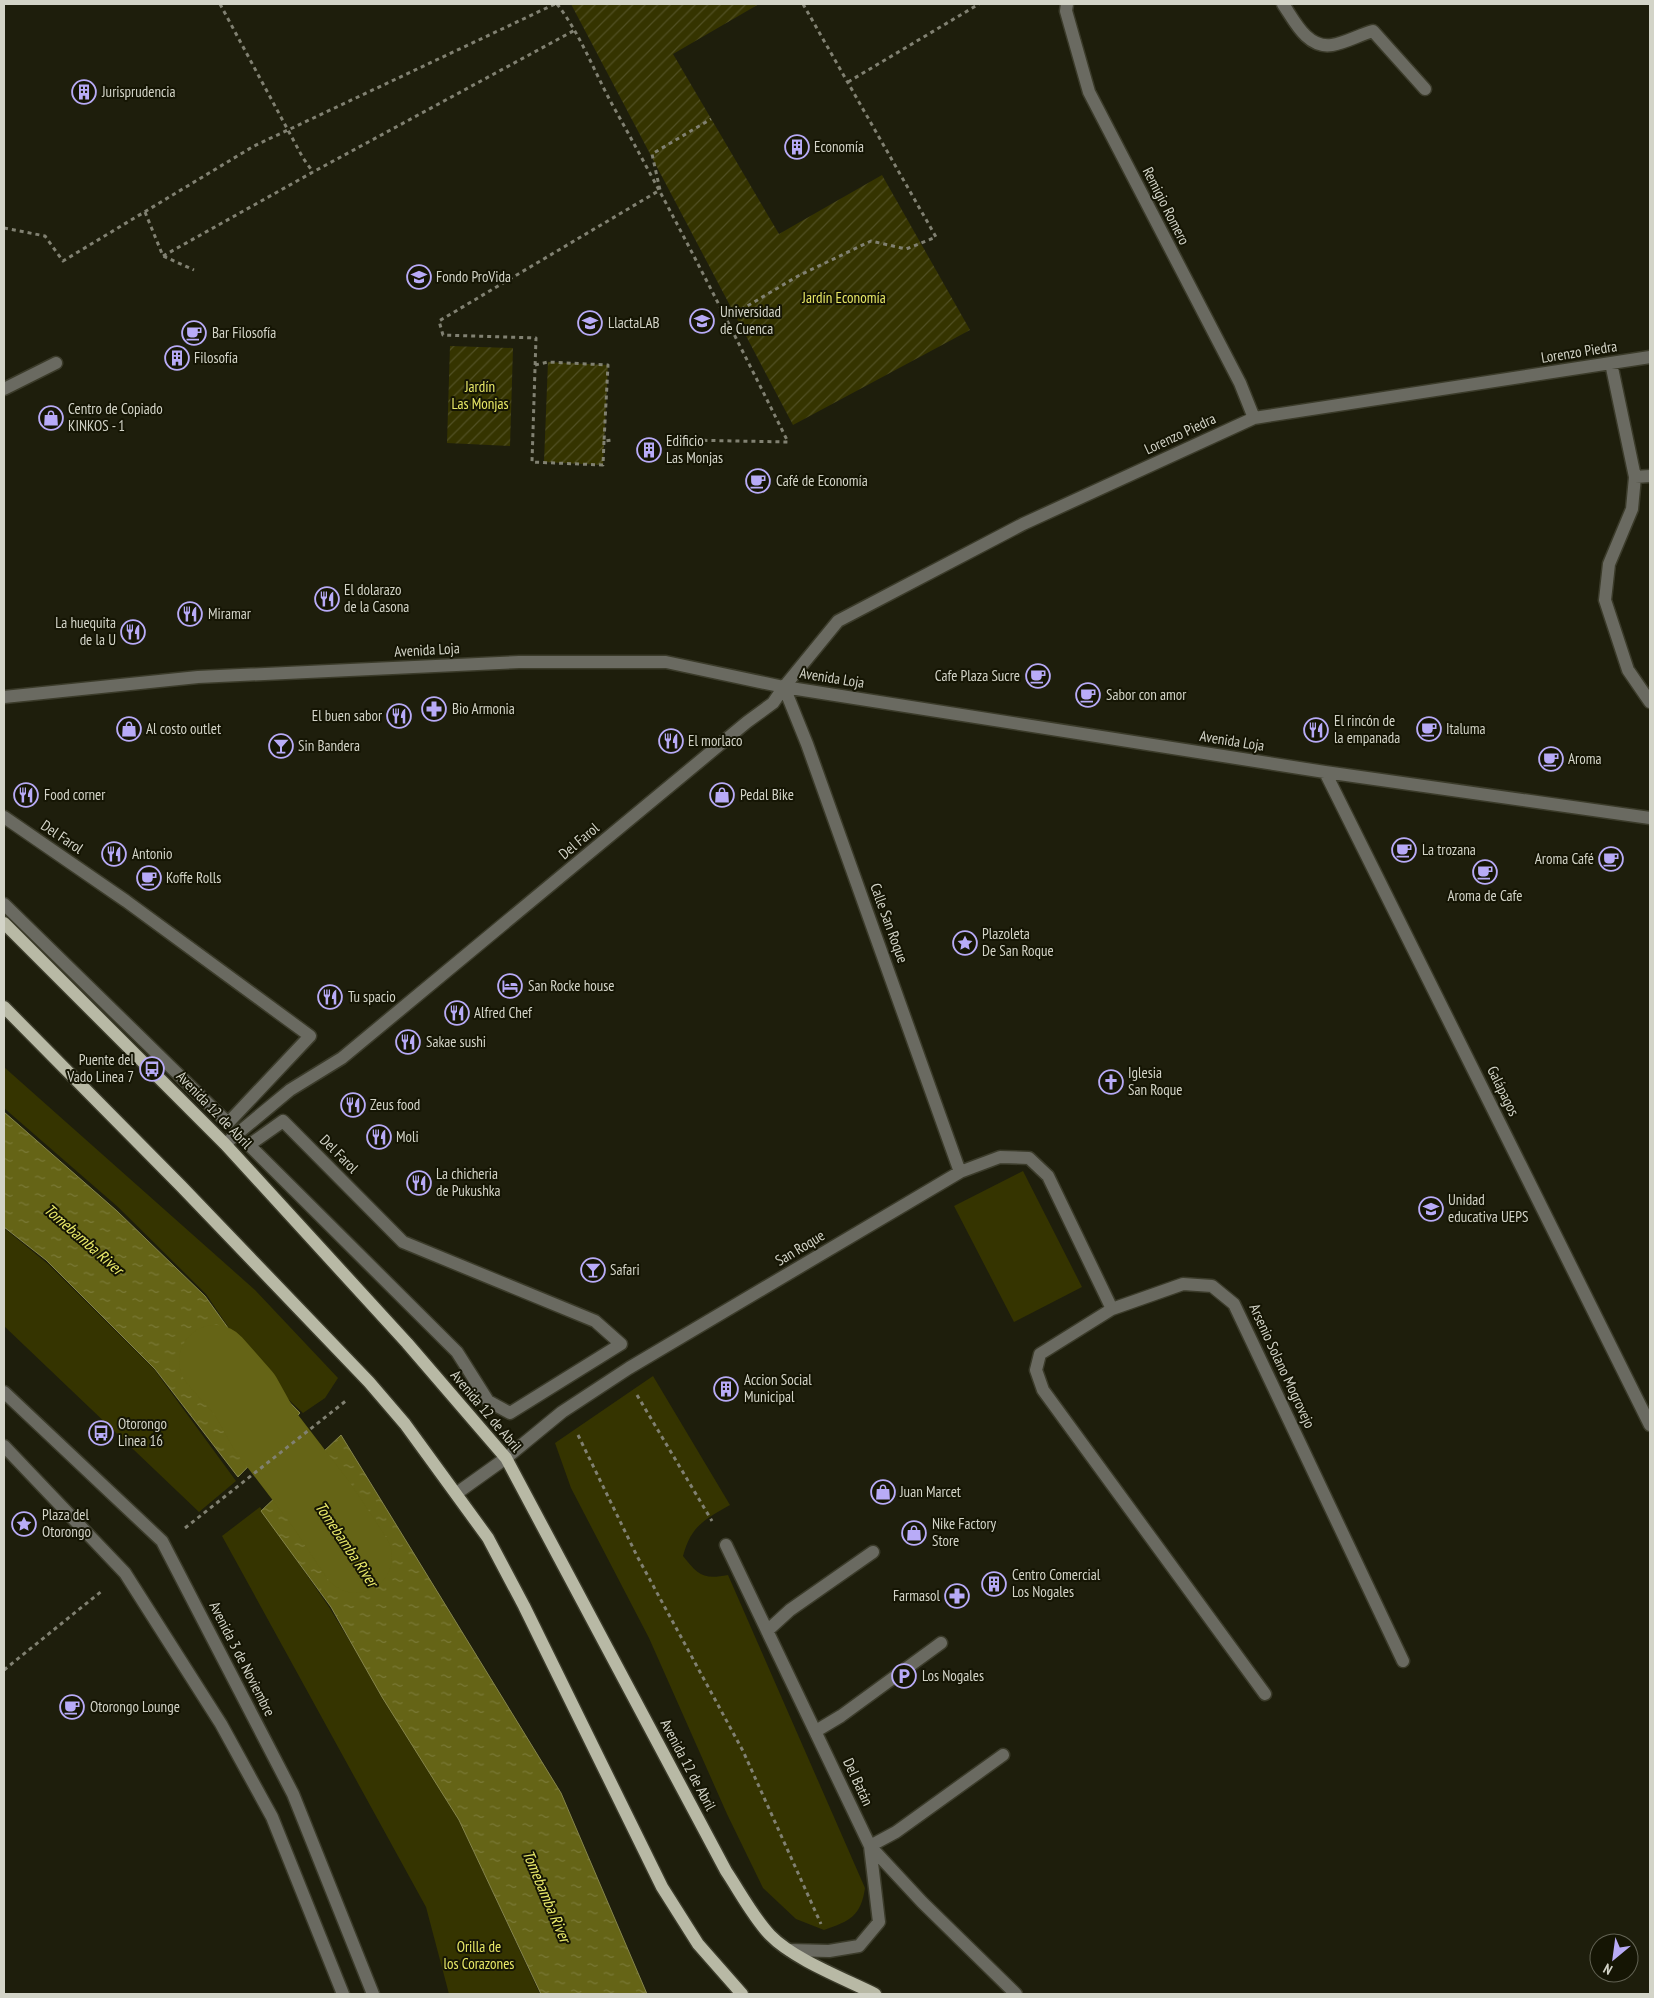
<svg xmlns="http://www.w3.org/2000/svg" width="1654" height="1998" viewBox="0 0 1654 1998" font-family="'PT Sans Narrow',sans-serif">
  <defs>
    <pattern id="garden-furrows" width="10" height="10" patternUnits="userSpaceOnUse" patternTransform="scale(1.25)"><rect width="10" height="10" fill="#353400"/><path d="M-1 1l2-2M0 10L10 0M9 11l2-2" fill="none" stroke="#515024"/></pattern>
    <pattern id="water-ripples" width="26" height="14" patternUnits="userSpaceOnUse" patternTransform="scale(1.25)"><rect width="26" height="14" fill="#656416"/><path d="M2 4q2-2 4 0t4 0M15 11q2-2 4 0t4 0" fill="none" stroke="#7a7936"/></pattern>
  </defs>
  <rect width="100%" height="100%" fill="#1e1e0c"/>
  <path fill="#353400" d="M 4,1067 L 255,1290 L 338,1378 L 325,1398 L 303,1413 L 257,1370 L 206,1294 L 118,1207 L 4,1108 Z
    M 1023,1171 L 1082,1287 L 1014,1322 L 954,1206 Z
    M 4,1228 L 48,1264 L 154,1369 L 236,1481 L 199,1512 L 4,1326 Z
    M 653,1376 L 730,1505 C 704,1520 691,1526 683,1556 C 698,1575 703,1580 728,1575 L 865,1888 C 861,1916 850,1921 824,1930 L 796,1919 L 763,1888 L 727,1814 L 649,1638 L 571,1488 L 555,1443 Z
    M 260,1507 L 329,1607 L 459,1820 L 540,1994 L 449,1994 L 426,1907 L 222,1536 Z"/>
  <path fill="url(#garden-furrows)" d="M 571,4 L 759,4 L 673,54 L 779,234 L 882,175 L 970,330 L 793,425 Z
    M 450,346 L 513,348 L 510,446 L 447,443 Z
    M 548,362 L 608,365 L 603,465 L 544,462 Z"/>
  <path fill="url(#water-ripples)" stroke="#86864b" d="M 4,1112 L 117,1211 L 205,1296 L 259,1371 L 300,1413 L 238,1477 L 155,1369 L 46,1260 L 4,1227 Z
    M 341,1435 L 561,1793 L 647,1994 L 541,1994 L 459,1820 L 382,1697 L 331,1607 L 261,1511 Z"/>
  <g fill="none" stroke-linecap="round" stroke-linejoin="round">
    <path stroke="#656416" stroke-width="72" d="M 215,1361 L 245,1395 L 265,1431 L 321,1504 L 356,1557"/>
    <g stroke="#3b3b2a" stroke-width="15">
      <path id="minor" d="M 1067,4 L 1066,11 L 1089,92 L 1240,383 L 1254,418
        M 1283,4 C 1294,20 1307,49 1332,45 C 1345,43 1359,35 1373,31 L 1425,89
        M 1611,363 L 1635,477 L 1632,509 L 1609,564 L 1605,600 L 1628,670 L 1650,702
        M 4,389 L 56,363
        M 1635,477 L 1650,476
        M 784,687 L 807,744 L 960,1172
        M 4,697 L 198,677 L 519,662 L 666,662 L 784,687 L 1325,772 L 1650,818
        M 1325,772 L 1650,1425
        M 4,817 L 126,901 L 310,1036 L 228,1123 L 4,904
        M 283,1121 L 403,1242 L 595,1321 L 621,1344 L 510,1413 L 488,1401 L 457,1352 L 249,1145 Z
        M 225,1144 L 290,1090 L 342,1058 L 747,722 L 773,703 L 784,687 L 838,621 L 1023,524 L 1254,418 L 1650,357
        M 4,1392 L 162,1541 L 293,1794 L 373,1994
        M 4,1446 L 125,1573 L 221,1724 L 272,1817 L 343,1994
        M 457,1493 L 506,1458 L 562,1412 L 629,1368 L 960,1172 L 1000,1157 L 1029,1158 L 1048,1176 L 1112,1309
        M 726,1545 L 870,1846 L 922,1902 L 1016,1994
        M 767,1631 L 790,1610 L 873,1552
        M 1265,1694 L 1043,1390 L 1036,1370 L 1040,1354 L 1112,1309 L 1183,1284 L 1212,1286 L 1234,1304 L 1403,1661
        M 816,1731 L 841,1716 L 941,1643
        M 870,1846 L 896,1832 L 1003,1755
        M 789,1950 L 829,1951 L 859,1946 L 879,1922 L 870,1846"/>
    </g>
    <g stroke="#3b3b2a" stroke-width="15">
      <path id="major" d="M 4,923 L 225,1144 L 407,1343 L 506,1458 L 726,1871 C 740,1892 753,1917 770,1935 C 793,1959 845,1979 875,1994
        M 4,1007 L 181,1186 L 369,1382 L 405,1424 L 488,1538 L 524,1606 L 662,1887 L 698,1944 L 742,1994"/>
    </g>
    <path stroke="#818172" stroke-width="3" stroke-dasharray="4 4" stroke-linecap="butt" d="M 220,4 L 303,158 L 313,172
      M 557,4 C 582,36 596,77 617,113 C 677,221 733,331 788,442 L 684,440
      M 848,82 L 979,4
      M 145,212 L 163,256 L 194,270
      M 4,228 L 45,236 L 63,261 L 254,146 L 555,4
      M 163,256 L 313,172 L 575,30
      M 727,318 L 798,276 L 871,241 L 906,249 L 936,237 L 803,4
      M 535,365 L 548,362 L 608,365 L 604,441 L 613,440
      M 604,441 L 603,465 L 532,462 L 536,338 L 443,335 L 439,321 L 660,190 L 652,154 L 711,119
      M 637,1395 L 712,1521
      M 578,1435 L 637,1556 L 743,1751 L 821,1924
      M 185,1528 L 347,1400
      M 4,1670 L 103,1590"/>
    <use href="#minor" stroke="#6a6a61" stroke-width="12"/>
    <use href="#major" stroke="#b8b9a5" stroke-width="12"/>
  </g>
  <defs>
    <g id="building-ring" transform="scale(1.25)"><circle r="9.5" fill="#151504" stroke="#b8abf7" stroke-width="1.5"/><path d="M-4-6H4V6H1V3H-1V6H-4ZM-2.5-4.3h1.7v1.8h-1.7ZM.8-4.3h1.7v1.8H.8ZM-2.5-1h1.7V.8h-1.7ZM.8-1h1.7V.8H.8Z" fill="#b8abf7"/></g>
    <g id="university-ring" transform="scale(1.25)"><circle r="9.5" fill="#151504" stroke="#b8abf7" stroke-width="1.5"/><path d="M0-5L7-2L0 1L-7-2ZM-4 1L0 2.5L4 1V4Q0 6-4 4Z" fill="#b8abf7"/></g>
    <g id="cafe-ring" transform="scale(1.25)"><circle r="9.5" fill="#151504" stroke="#b8abf7" stroke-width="1.5"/><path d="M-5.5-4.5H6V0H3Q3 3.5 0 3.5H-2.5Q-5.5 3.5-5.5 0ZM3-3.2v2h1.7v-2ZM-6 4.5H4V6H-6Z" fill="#b8abf7"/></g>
    <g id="shop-ring" transform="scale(1.25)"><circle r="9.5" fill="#151504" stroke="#b8abf7" stroke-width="1.5"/><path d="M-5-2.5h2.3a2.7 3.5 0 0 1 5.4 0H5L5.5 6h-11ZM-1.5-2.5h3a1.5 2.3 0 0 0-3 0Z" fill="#b8abf7"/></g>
    <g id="restaurant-ring" transform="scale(1.25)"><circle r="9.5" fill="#151504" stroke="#b8abf7" stroke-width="1.5"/><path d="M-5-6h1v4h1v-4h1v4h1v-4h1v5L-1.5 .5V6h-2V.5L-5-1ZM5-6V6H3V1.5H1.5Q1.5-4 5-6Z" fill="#b8abf7"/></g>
    <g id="pharmacy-ring" transform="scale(1.25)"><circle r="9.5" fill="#151504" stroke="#b8abf7" stroke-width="1.5"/><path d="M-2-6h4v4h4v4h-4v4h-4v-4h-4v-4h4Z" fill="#b8abf7"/></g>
    <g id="bar-ring" transform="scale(1.25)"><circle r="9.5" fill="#151504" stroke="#b8abf7" stroke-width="1.5"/><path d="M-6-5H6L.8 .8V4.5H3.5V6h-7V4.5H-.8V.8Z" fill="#b8abf7"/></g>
    <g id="sight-ring" transform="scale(1.25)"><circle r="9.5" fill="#151504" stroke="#b8abf7" stroke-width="1.5"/><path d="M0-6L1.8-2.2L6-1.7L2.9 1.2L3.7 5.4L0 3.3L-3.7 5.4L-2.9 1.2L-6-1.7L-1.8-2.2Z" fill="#b8abf7"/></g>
    <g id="hotel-ring" transform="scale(1.25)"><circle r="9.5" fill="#151504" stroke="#b8abf7" stroke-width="1.5"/><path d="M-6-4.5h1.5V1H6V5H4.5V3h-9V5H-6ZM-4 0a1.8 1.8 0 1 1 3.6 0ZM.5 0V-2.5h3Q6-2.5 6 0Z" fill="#b8abf7"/></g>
    <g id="bus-ring" transform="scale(1.25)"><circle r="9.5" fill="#151504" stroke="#b8abf7" stroke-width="1.5"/><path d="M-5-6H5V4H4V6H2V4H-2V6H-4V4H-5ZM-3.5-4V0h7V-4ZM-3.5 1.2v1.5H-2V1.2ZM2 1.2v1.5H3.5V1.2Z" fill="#b8abf7"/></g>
    <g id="church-ring" transform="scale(1.25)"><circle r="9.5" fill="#151504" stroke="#b8abf7" stroke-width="1.5"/><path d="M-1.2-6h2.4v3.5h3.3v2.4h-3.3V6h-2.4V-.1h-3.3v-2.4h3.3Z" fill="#b8abf7"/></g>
    <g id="school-ring" transform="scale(1.25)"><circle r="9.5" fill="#151504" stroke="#b8abf7" stroke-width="1.5"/><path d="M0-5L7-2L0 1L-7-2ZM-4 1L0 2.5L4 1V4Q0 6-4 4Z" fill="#b8abf7"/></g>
    <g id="parking-ring" transform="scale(1.25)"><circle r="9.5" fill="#151504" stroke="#b8abf7" stroke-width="1.5"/><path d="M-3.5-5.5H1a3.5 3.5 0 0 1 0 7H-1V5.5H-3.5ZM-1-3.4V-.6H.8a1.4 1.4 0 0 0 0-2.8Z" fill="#b8abf7"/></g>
  </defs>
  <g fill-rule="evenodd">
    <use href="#building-ring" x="84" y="92"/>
    <use href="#building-ring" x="797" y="147"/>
    <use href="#university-ring" x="419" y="277"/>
    <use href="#university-ring" x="702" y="321"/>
    <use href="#university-ring" x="590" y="323"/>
    <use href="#cafe-ring" x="194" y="333"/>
    <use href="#building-ring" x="177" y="358"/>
    <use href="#shop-ring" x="51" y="418"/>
    <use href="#building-ring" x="649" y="450"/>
    <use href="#cafe-ring" x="758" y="481"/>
    <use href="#restaurant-ring" x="327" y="599"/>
    <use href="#restaurant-ring" x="190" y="614"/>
    <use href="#restaurant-ring" x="133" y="632"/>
    <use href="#cafe-ring" x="1038" y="676"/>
    <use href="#cafe-ring" x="1088" y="695"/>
    <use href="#pharmacy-ring" x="434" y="709"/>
    <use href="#restaurant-ring" x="399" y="716"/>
    <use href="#shop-ring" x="129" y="729"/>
    <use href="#cafe-ring" x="1429" y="729"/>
    <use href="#restaurant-ring" x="1316" y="730"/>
    <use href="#restaurant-ring" x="671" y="741"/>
    <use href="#bar-ring" x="281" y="746"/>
    <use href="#cafe-ring" x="1551" y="759"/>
    <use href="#restaurant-ring" x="26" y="795"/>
    <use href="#shop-ring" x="722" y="795"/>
    <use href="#cafe-ring" x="1404" y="850"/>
    <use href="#restaurant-ring" x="114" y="854"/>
    <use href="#cafe-ring" x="1611" y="859"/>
    <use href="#cafe-ring" x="1485" y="872"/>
    <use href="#cafe-ring" x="149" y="878"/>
    <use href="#sight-ring" x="965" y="943"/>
    <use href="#hotel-ring" x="510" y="986"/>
    <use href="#restaurant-ring" x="330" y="997"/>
    <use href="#restaurant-ring" x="457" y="1013"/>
    <use href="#restaurant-ring" x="408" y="1042"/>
    <use href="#bus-ring" x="152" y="1069"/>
    <use href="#church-ring" x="1111" y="1082"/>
    <use href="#restaurant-ring" x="353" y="1105"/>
    <use href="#restaurant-ring" x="379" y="1137"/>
    <use href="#restaurant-ring" x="419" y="1183"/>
    <use href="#school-ring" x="1431" y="1209"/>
    <use href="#bar-ring" x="593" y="1270"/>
    <use href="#building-ring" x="726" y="1389"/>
    <use href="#bus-ring" x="101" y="1433"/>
    <use href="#shop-ring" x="883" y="1492"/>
    <use href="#sight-ring" x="24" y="1524"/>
    <use href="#shop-ring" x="914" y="1533"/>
    <use href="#building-ring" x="994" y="1584"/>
    <use href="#pharmacy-ring" x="957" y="1596"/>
    <use href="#parking-ring" x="904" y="1676"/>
    <use href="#cafe-ring" x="72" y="1707"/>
  </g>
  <g text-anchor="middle" stroke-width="4" stroke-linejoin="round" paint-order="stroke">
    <g font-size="15" fill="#d3d4c8" stroke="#151504" text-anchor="start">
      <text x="102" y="97">Jurisprudencia</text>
      <text x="814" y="152">Economía</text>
      <text x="436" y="282">Fondo ProVida</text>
      <text x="720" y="317">Universidad<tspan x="720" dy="17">de Cuenca</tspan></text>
      <text x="608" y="328">LlactaLAB</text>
      <text x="212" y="338">Bar Filosofía</text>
      <text x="194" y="363">Filosofía</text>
      <text x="68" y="414">Centro de Copiado<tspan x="68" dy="17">KINKOS - 1</tspan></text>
      <text x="666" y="446">Edificio<tspan x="666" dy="17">Las Monjas</tspan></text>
      <text x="776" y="486">Café de Economía</text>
      <text x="344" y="595">El dolarazo<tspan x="344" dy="17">de la Casona</tspan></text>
      <text x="208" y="619">Miramar</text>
      <text x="116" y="628" text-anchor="end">La huequita<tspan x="116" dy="17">de la U</tspan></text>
      <text x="1020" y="681" text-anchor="end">Cafe Plaza Sucre</text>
      <text x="1106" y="700">Sabor con amor</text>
      <text x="452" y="714">Bio Armonia</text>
      <text x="382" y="721" text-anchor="end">El buen sabor</text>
      <text x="1334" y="726">El rincón de<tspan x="1334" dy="17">la empanada</tspan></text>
      <text x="146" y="734">Al costo outlet</text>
      <text x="1446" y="734">Italuma</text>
      <text x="688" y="746">El morlaco</text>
      <text x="298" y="751">Sin Bandera</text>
      <text x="1568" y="764">Aroma</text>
      <text x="44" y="800">Food corner</text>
      <text x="740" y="800">Pedal Bike</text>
      <text x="1422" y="855">La trozana</text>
      <text x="132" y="859">Antonio</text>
      <text x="1594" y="864" text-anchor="end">Aroma Café</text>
      <text x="166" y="883">Koffe Rolls</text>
      <text x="1485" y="901" text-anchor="middle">Aroma de Cafe</text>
      <text x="982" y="939">Plazoleta<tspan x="982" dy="17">De San Roque</tspan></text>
      <text x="528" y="991">San Rocke house</text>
      <text x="348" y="1002">Tu spacio</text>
      <text x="474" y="1018">Alfred Chef</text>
      <text x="426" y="1047">Sakae sushi</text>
      <text x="134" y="1065" text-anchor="end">Puente del<tspan x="134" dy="17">Vado Linea 7</tspan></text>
      <text x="1128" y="1078">Iglesia<tspan x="1128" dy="17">San Roque</tspan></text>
      <text x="370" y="1110">Zeus food</text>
      <text x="396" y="1142">Moli</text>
      <text x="436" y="1179">La chicheria<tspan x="436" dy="17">de Pukushka</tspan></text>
      <text x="1448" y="1205">Unidad<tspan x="1448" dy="17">educativa UEPS</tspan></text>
      <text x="610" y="1275">Safari</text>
      <text x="744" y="1385">Accion Social<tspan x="744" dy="17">Municipal</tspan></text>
      <text x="118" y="1429">Otorongo<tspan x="118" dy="17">Linea 16</tspan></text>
      <text x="900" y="1497">Juan Marcet</text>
      <text x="42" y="1520">Plaza del<tspan x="42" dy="17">Otorongo</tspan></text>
      <text x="932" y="1529">Nike Factory<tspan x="932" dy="17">Store</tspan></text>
      <text x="1012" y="1580">Centro Comercial<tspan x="1012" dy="17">Los Nogales</tspan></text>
      <text x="940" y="1601" text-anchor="end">Farmasol</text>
      <text x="922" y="1681">Los Nogales</text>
      <text x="90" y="1712">Otorongo Lounge</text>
    </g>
    <g font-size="15" fill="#d3d4c8" stroke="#151504">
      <text transform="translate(1166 206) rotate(63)" y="5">Remigio Romero</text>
      <text transform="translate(1579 352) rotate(-9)" y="5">Lorenzo Piedra</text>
      <text transform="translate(1180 434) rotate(-25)" y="5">Lorenzo Piedra</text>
      <text transform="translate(427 650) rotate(-3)" y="5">Avenida Loja</text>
      <text transform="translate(832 678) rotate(9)" y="5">Avenida Loja</text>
      <text transform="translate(1232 741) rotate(9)" y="5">Avenida Loja</text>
      <text transform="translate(62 837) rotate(34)" y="5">Del Farol</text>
      <text transform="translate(579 841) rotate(-40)" y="5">Del Farol</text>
      <text transform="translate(889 923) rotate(70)" y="5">Calle San Roque</text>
      <text transform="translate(1503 1091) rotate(64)" y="5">Galápagos</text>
      <text transform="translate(214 1110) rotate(46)" y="5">Avenida 12 de Abril</text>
      <text transform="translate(339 1154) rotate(45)" y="5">Del Farol</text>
      <text transform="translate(800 1248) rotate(-31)" y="5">San Roque</text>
      <text transform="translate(1282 1366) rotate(65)" y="5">Arsenio Solano Mogrovejo</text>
      <text transform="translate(486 1411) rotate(50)" y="5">Avenida 12 de Abril</text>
      <text transform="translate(242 1659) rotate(63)" y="5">Avenida 3 de Noviembre</text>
      <text transform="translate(688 1765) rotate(62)" y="5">Avenida 12 de Abril</text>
      <text transform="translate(858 1782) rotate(65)" y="5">Del Batán</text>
    </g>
    <g font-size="15" fill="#e7e766" stroke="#151504">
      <text x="844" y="303">Jardín Economía</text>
      <text x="480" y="392">Jardín<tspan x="480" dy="17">Las Monjas</tspan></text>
      <text x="479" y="1952">Orilla de<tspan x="479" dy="17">los Corazones</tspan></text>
    </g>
    <g font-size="16" font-style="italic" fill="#ebeb6a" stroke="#151504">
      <text transform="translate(84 1239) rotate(41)" y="6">Tomebamba River</text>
      <text transform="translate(347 1544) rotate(56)" y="6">Tomebamba River</text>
      <text transform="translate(547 1896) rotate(67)" y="6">Tomebamba River</text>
    </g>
  </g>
  <rect width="1654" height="1998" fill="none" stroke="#d3d4c8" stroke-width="10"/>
  <g transform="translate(1614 1958) rotate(209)"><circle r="24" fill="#151504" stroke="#616152"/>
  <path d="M0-4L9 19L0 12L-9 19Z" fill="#b8abf7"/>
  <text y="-8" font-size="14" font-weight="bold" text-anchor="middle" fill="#d3d4c8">N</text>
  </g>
</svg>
